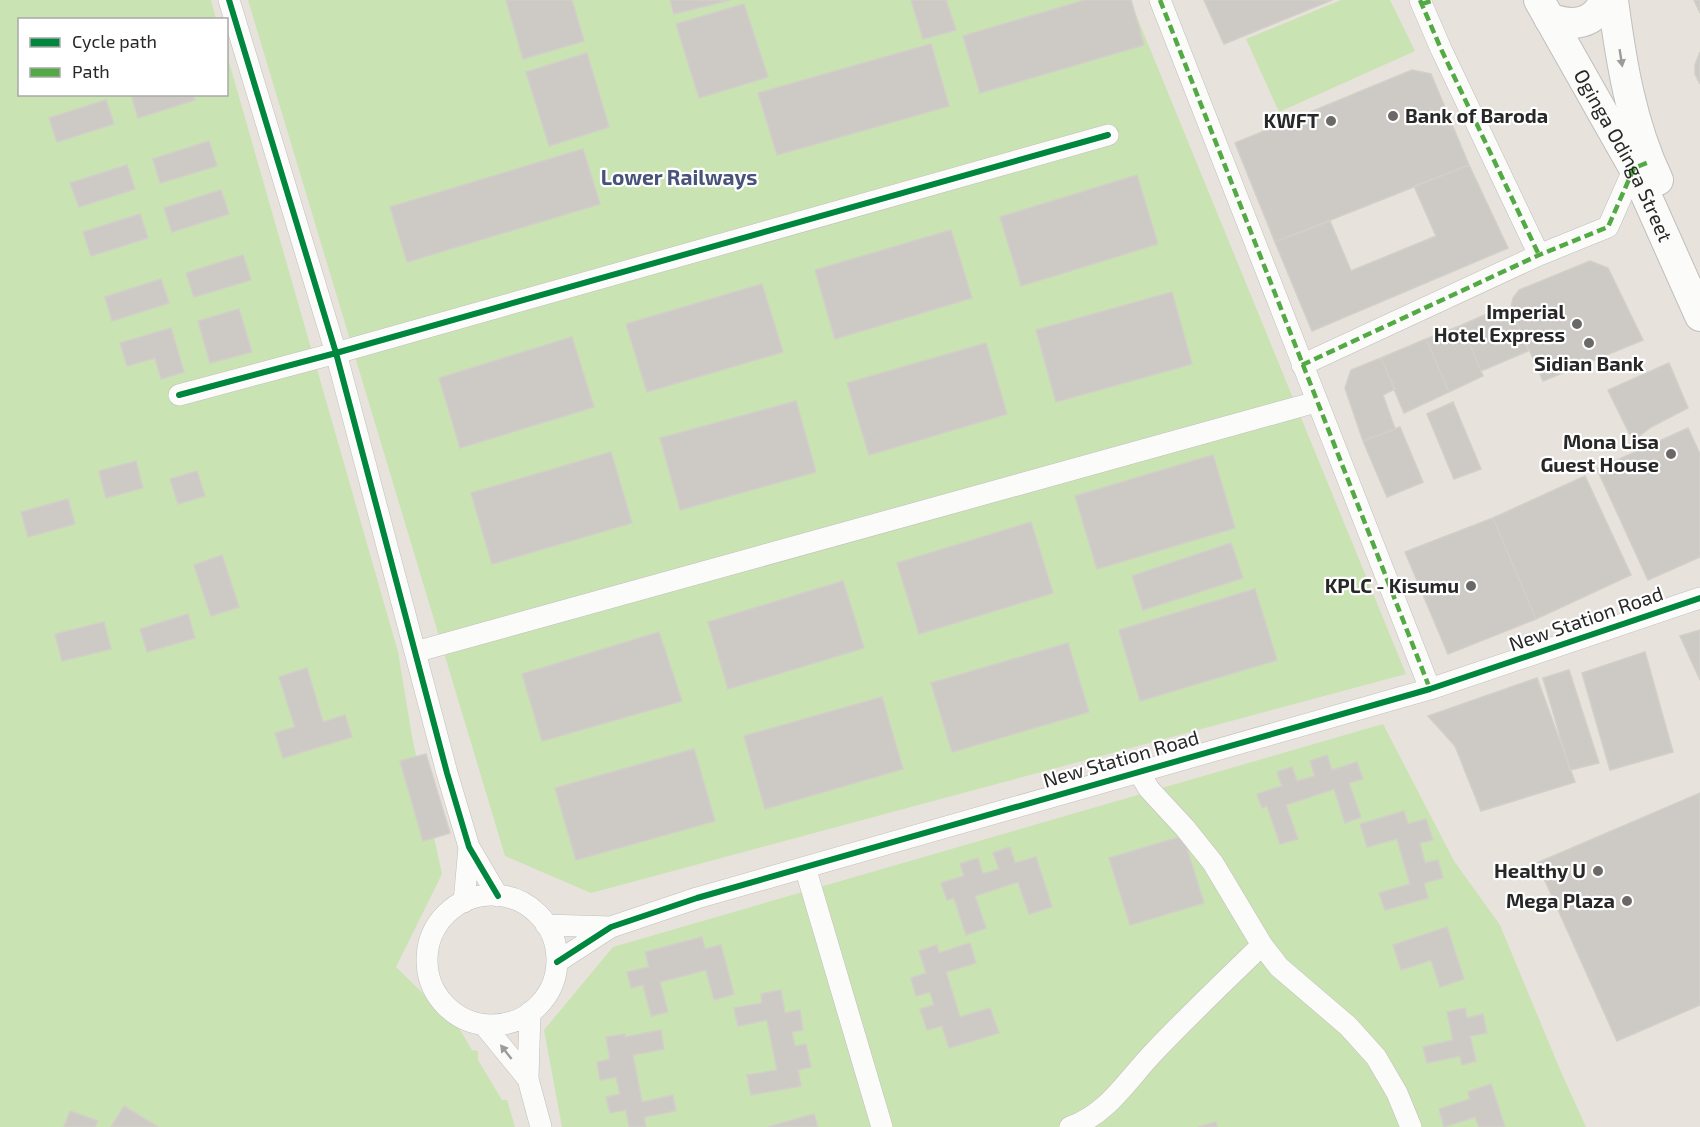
<svg xmlns="http://www.w3.org/2000/svg" width="1700" height="1127" viewBox="0 0 1700 1127" font-family="'Exo 2',sans-serif">
  <rect width="100%" height="100%" fill="#e7e2dc"/>
  <path fill="#cae3b3" d="M 0,0 L 211,0 L 216,19 L 20,20 L 20,94 L 226,94 L 227,55 L 398,652 L 412,737 L 442,874 L 396,967 L 460,1030 L 472,1050 L 478,1051 L 478,1060 L 502,1100 L 507,1100 L 515,1127 L 0,1127 Z
    M 248,0 L 1130,0 L 1406,674 L 591,893 L 505,856 Z
    M 1341,0 L 1390,0 L 1415,51 L 1279,112 L 1246,39 Z
    M 1383,724 L 1454,861 L 1500,925 L 1561,1072 L 1586,1127 L 562,1127 L 544,1030 L 613,947 Z"/>
  <path fill="#cdcac6" stroke="#d2cec8" stroke-width="1.5" d="M 506,0 L 572,0 L 584,41 L 523,59 Z
    M 670,0 L 730,0 L 674,14 Z
    M 911,0 L 946,0 L 956,30 L 923,39 Z
    M 1085,0 L 1131,0 L 1144,45 L 980,93 L 963,36 Z
    M 1204,0 L 1332,0 L 1224,44 Z
    M 1694,0 L 1700,0 L 1700,13 Z
    M 744,4 L 768,77 L 699,98 L 676,24 Z
    M 931,44 L 949,106 L 777,155 L 758,93 Z
    M 1700,52 L 1700,84 L 1695,74 L 1695,65 Z
    M 587,53 L 609,127 L 549,146 L 526,72 Z
    M 1412,70 L 1431,74 L 1469,165 L 1275,242 L 1235,143 Z
    M 131,94 L 193,94 L 195,100 L 138,118 Z
    M 106,100 L 114,124 L 57,142 L 49,118 Z
    M 209,141 L 217,166 L 160,183 L 153,159 Z
    M 583,149 L 600,204 L 407,262 L 390,207 Z
    M 127,165 L 135,189 L 79,207 L 70,183 Z
    M 1469,165 L 1508,248 L 1312,331 L 1275,242 L 1330,221 L 1351,271 L 1436,236 L 1414,186 Z
    M 1137,175 L 1158,244 L 1021,286 L 1000,217 Z
    M 221,190 L 229,214 L 172,232 L 164,208 Z
    M 140,214 L 148,238 L 91,256 L 83,232 Z
    M 951,230 L 972,298 L 835,339 L 815,270 Z
    M 243,255 L 251,280 L 194,297 L 186,273 Z
    M 1590,261 L 1608,268 L 1643,340 L 1543,381 L 1511,308 L 1513,298 L 1519,290 Z
    M 161,279 L 169,303 L 112,321 L 105,297 Z
    M 762,284 L 783,352 L 647,392 L 626,324 Z
    M 1172,292 L 1192,364 L 1056,402 L 1036,330 Z
    M 239,309 L 252,352 L 210,363 L 198,321 Z
    M 1498,309 L 1513,316 L 1528,351 L 1481,371 L 1462,325 Z
    M 1462,325 L 1483,376 L 1449,392 L 1426,339 Z
    M 171,328 L 184,372 L 161,379 L 155,358 L 127,366 L 120,343 Z
    M 572,337 L 594,407 L 460,448 L 439,378 Z
    M 1426,339 L 1449,392 L 1404,413 L 1381,358 Z
    M 986,343 L 1007,414 L 869,455 L 847,383 Z
    M 1381,358 L 1395,389 L 1383,395 L 1395,429 L 1363,441 L 1345,388 L 1351,370 Z
    M 1669,363 L 1688,408 L 1651,427 L 1633,441 L 1608,390 Z
    M 796,401 L 816,472 L 680,510 L 660,438 Z
    M 1453,402 L 1481,469 L 1454,479 L 1427,414 Z
    M 1400,427 L 1423,482 L 1387,497 L 1363,441 Z
    M 1688,428 L 1700,454 L 1700,557 L 1648,580 L 1597,469 Z
    M 611,452 L 632,523 L 492,564 L 471,493 Z
    M 1213,455 L 1235,528 L 1097,569 L 1075,496 Z
    M 136,461 L 143,488 L 106,498 L 99,471 Z
    M 197,471 L 205,496 L 178,504 L 170,479 Z
    M 1585,476 L 1631,575 L 1536,619 L 1493,518 Z
    M 68,499 L 75,524 L 28,537 L 21,512 Z
    M 1493,518 L 1536,619 L 1448,654 L 1405,552 Z
    M 1031,522 L 1053,593 L 919,634 L 897,563 Z
    M 1231,543 L 1243,578 L 1143,610 L 1132,576 Z
    M 222,555 L 239,607 L 211,616 L 194,565 Z
    M 843,581 L 864,648 L 728,689 L 708,622 Z
    M 1255,589 L 1277,660 L 1140,701 L 1119,630 Z
    M 188,614 L 195,638 L 147,652 L 140,629 Z
    M 104,622 L 111,649 L 62,661 L 55,634 Z
    M 1700,630 L 1700,680 L 1680,636 Z
    M 659,632 L 682,701 L 542,741 L 522,674 Z
    M 1068,643 L 1089,712 L 952,752 L 931,683 Z
    M 1645,652 L 1673,752 L 1610,770 L 1582,673 Z
    M 307,668 L 323,722 L 345,715 L 352,737 L 283,758 L 275,733 L 295,727 L 279,677 Z
    M 1569,670 L 1599,763 L 1570,770 L 1543,678 Z
    M 1537,678 L 1575,782 L 1481,811 L 1455,746 L 1428,716 Z
    M 882,697 L 903,769 L 765,809 L 744,736 Z
    M 694,749 L 715,821 L 576,860 L 555,788 Z
    M 426,754 L 450,833 L 423,841 L 400,761 Z
    M 1327,755 L 1332,770 L 1357,762 L 1363,779 L 1349,783 L 1361,817 L 1345,823 L 1334,789 L 1286,805 L 1298,839 L 1280,844 L 1267,806 L 1262,808 L 1257,794 L 1282,786 L 1277,772 L 1292,767 L 1297,781 L 1315,776 L 1310,761 Z
    M 1700,793 L 1700,1005 L 1617,1041 L 1537,863 Z
    M 1404,811 L 1408,824 L 1426,819 L 1433,840 L 1420,843 L 1425,863 L 1438,860 L 1443,878 L 1424,883 L 1428,898 L 1385,910 L 1379,893 L 1410,884 L 1397,839 L 1367,847 L 1360,824 Z
    M 1183,836 L 1204,903 L 1130,925 L 1109,858 Z
    M 1010,847 L 1015,863 L 1036,857 L 1052,907 L 1029,914 L 1018,882 L 975,896 L 986,928 L 966,935 L 954,898 L 947,900 L 941,883 L 964,876 L 960,864 L 978,858 L 983,874 L 999,869 L 993,853 Z
    M 1447,927 L 1464,979 L 1440,987 L 1431,960 L 1401,970 L 1393,945 Z
    M 702,937 L 705,949 L 721,945 L 734,994 L 714,1000 L 706,970 L 660,982 L 668,1012 L 651,1016 L 643,985 L 631,988 L 627,972 L 649,967 L 645,952 Z
    M 970,943 L 976,963 L 946,972 L 960,1017 L 990,1008 L 999,1033 L 949,1048 L 942,1026 L 927,1030 L 920,1009 L 934,1005 L 930,992 L 916,996 L 911,978 L 926,973 L 919,951 L 937,945 L 939,953 Z
    M 781,990 L 785,1013 L 800,1010 L 803,1030 L 792,1032 L 795,1046 L 806,1044 L 811,1067 L 798,1070 L 801,1086 L 751,1095 L 747,1075 L 777,1070 L 767,1020 L 738,1026 L 734,1008 L 762,1003 L 761,994 Z
    M 1465,1008 L 1467,1018 L 1483,1014 L 1487,1033 L 1470,1036 L 1476,1061 L 1462,1065 L 1460,1056 L 1427,1063 L 1423,1047 L 1453,1040 L 1447,1012 Z
    M 661,1030 L 664,1049 L 633,1055 L 642,1102 L 673,1095 L 676,1111 L 644,1117 L 646,1127 L 629,1127 L 626,1110 L 610,1113 L 606,1097 L 620,1094 L 616,1077 L 600,1080 L 597,1062 L 610,1059 L 606,1037 L 625,1034 L 625,1037 Z
    M 1491,1084 L 1505,1127 L 1479,1127 L 1475,1117 L 1444,1127 L 1439,1109 L 1470,1099 L 1468,1092 Z
    M 124,1106 L 158,1127 L 111,1127 Z
    M 70,1111 L 98,1121 L 95,1127 L 64,1127 Z
    M 814,1114 L 818,1127 L 768,1127 Z
    M 1216,1122 L 1217,1127 L 1198,1127 Z"/>
  <g fill="none" stroke-linecap="round" stroke-linejoin="round">
    <g stroke="#c0bebe" stroke-width="22">
      <path id="minor" d="M 229,0 L 336,353 L 447,773 L 469,847 L 498,896
        M 1160,0 L 1430,689
        M 1420,0 L 1441,49 L 1539,255
        M 1302,365 L 1539,255 L 1608,227 L 1634,168 L 1640,165
        M 179,395 L 336,353 L 1108,135
        M 415,652 L 1316,402
        M 1138,771 L 1149,789 L 1185,828 L 1213,863 L 1262,945 L 1279,967 L 1348,1026 L 1376,1057 L 1397,1093 L 1411,1127
        M 805,867 L 882,1127
        M427 960a65 65 0 1 1 130 0a65 65 0 1 1-130 0Z
        M 464,902 L 469,847
        M 546,925 L 611,927
        M 557,962 L 611,927 L 697,898 L 1430,689 L 1700,598
        M 530,1012 L 528,1079 L 541,1127
        M 484,1025 L 528,1079
        M 1070,1127 C 1107,1115 1128,1079 1154,1052 C 1189,1015 1226,980 1262,945"/>
    </g>
    <g stroke="#c0bebe" stroke-width="32">
      <g id="secondary">
        <path id="s1" d="M 1539,0 L 1634,168 L 1700,316"/>
        <path d="M 1613,0 C 1621,61 1631,124 1658,180"/>
        <path d="M 1549,18 C 1572,27 1594,25 1605,0"/>
      </g>
    </g>
    <use href="#minor" stroke="#fbfbfa" stroke-width="21"/>
    <use href="#secondary" stroke="#fbfbfa" stroke-width="30"/>
    <path stroke="#53aa44" stroke-width="4.5" stroke-dasharray="9 4.5" stroke-linecap="butt" d="M 1160,0 L 1430,689
      M 1420,0 L 1441,49 L 1539,255
      M 1422,4 L 1434,0
      M 1302,365 L 1539,255 L 1608,227 L 1634,168 L 1649,162"/>
    <g stroke="#fff" stroke-width="10">
      <path id="cycleway" d="M 229,0 L 336,353 L 447,773 L 469,847 L 498,896
        M 179,395 L 336,353 L 1108,135
        M 557,962 L 611,927 L 697,898 L 1430,689 L 1700,598"/>
    </g>
    <use href="#cycleway" stroke="#00873e" stroke-width="6"/>
  </g>
  <defs><path id="oneway-solid" d="M-6-.8H1V-3.2L6.5 0L1 3.2V.8H-6Z" transform="scale(1.5)"/></defs>
  <g fill="#9c9c9c">
    <use href="#oneway-solid" transform="translate(1621 58) rotate(81)"/>
    <use href="#oneway-solid" transform="translate(506 1052) rotate(-128)"/>
  </g>
  <g fill="#6b6967" stroke="#fff" stroke-width="2">
    <circle cx="1393" cy="116" r="6"/>
    <circle cx="1331" cy="121" r="6"/>
    <circle cx="1577" cy="324" r="6"/>
    <circle cx="1589" cy="343" r="6"/>
    <circle cx="1671" cy="454" r="6"/>
    <circle cx="1471" cy="586" r="6"/>
    <circle cx="1598" cy="871" r="6"/>
    <circle cx="1627" cy="901" r="6"/>
  </g>
  <g text-anchor="middle" stroke-width="4.5" stroke-linejoin="round" paint-order="stroke">
    <g font-size="20" font-weight="bold" fill="#282828" stroke="#fff" text-anchor="end">
      <text x="1405" y="123" text-anchor="start">Bank of Baroda</text>
      <text x="1319" y="128">KWFT</text>
      <text x="1565" y="319">Imperial<tspan x="1565" dy="23">Hotel Express</tspan></text>
      <text x="1589" y="371" text-anchor="middle">Sidian Bank</text>
      <text x="1659" y="449">Mona Lisa<tspan x="1659" dy="23">Guest House</tspan></text>
      <text x="1459" y="593">KPLC - Kisumu</text>
      <text x="1586" y="878">Healthy U</text>
      <text x="1615" y="908">Mega Plaza</text>
    </g>
    <g font-size="20" fill="#282828" stroke="#fff">
      <text dy="7" stroke="none"><textPath href="#s1" startOffset="177">Oginga Odinga Street</textPath></text>
      <text transform="translate(1586 619) rotate(-19)" y="7">New Station Road</text>
      <text transform="translate(1121 759) rotate(-16)" y="7">New Station Road</text>
    </g>
    <g font-size="21" font-weight="bold" fill="#475379" stroke="#fff">
      <text x="679" y="185">Lower Railways</text>
    </g>
  </g>
  <rect x="18" y="18" width="210" height="78" fill="#ffffff" stroke="#a9a9a9" stroke-width="1.5"/>
  <rect x="30" y="38" width="30" height="9" fill="#00873e" stroke="#a9a9a9" stroke-width="1.5"/>
  <text x="72" y="48" font-size="18" fill="#282828">Cycle path</text>
  <rect x="30" y="68" width="30" height="9" fill="#53aa44" stroke="#a9a9a9" stroke-width="1.5"/>
  <text x="72" y="78" font-size="18" fill="#282828">Path</text>
</svg>
